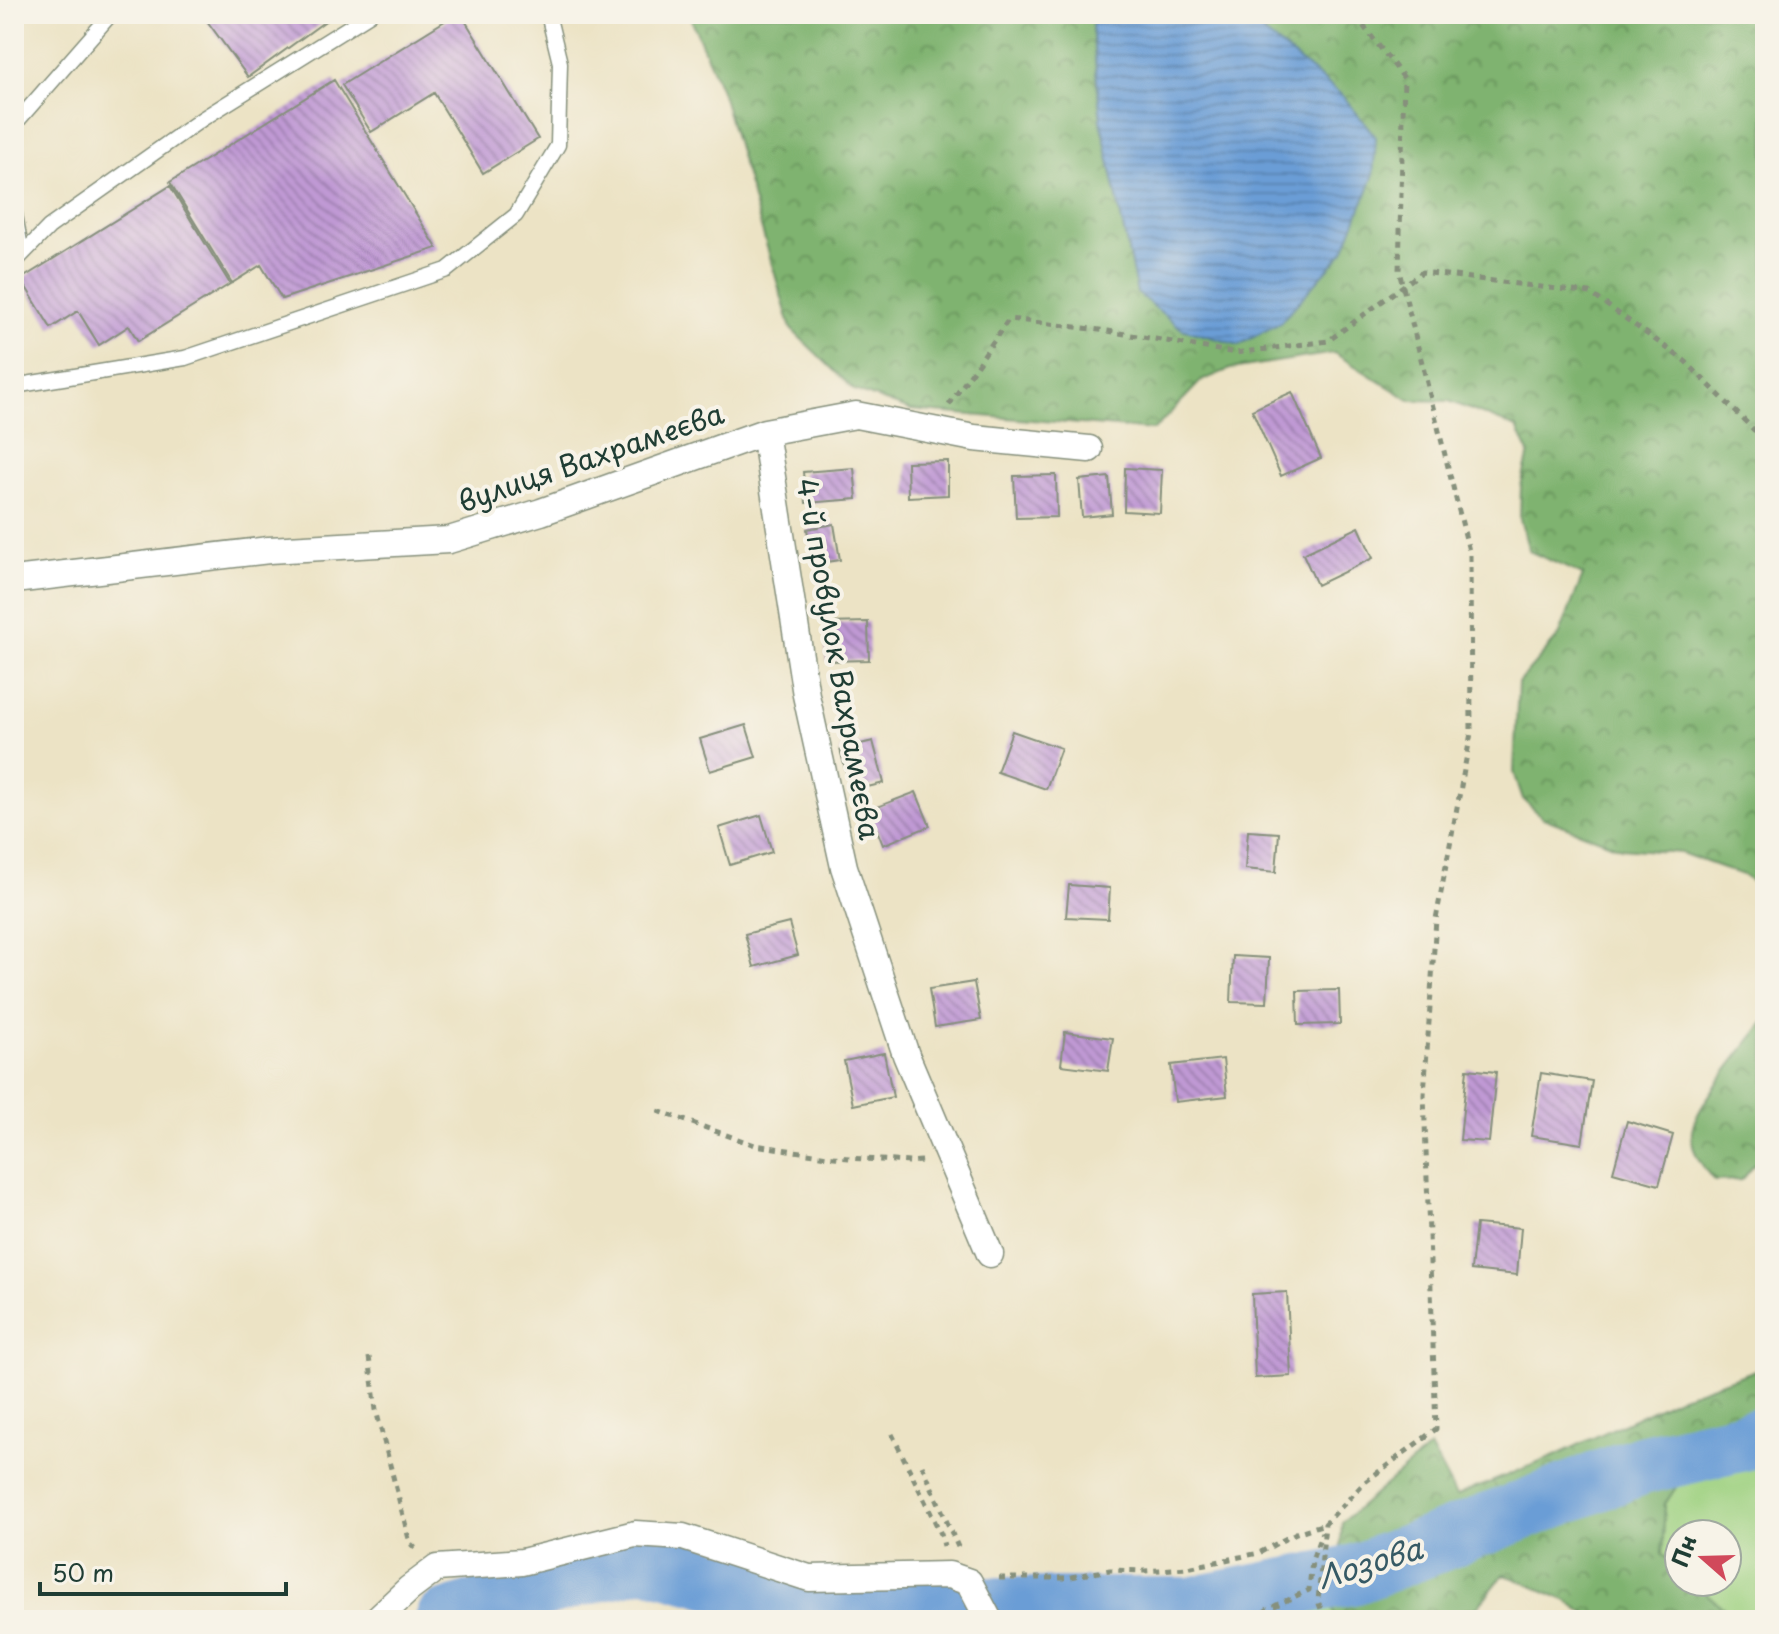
<svg xmlns="http://www.w3.org/2000/svg" width="1779" height="1634" viewBox="0 0 1779 1634" font-family="'Playpen Sans',sans-serif">
  <defs>
    <pattern id="forest-crowns" width="20" height="18" patternUnits="userSpaceOnUse" patternTransform="scale(2)"><rect width="20" height="18" fill="#7fb36f"/><path d="M2 6a3 3 0 1 1 6 0M12 15a3 3 0 1 1 6 0" fill="none" stroke="#67935c"/></pattern>
    <pattern id="water-rules" width="6" height="5" patternUnits="userSpaceOnUse" patternTransform="scale(2)"><rect width="6" height="5" fill="#6b9dd6"/><path d="M0 2.5h6" fill="none" stroke="#5781ae"/></pattern>
    <pattern id="building-back-hatch" width="6" height="6" patternUnits="userSpaceOnUse" patternTransform="scale(2)"><rect width="6" height="6" fill="#c099d4"/><path d="M-1 5l2 2M0 0l6 6M5-1l2 2" fill="none" stroke="#9b7ead"/></pattern>
  </defs>
  <rect width="100%" height="100%" fill="#f7f3e8"/>
  <filter id="ink" filterUnits="userSpaceOnUse"><feTurbulence type="fractalNoise" baseFrequency=".0125" numOctaves="2"/><feDisplacementMap in="SourceGraphic" scale="16" xChannelSelector="R" yChannelSelector="G"/><feConvolveMatrix kernelMatrix="1 2 1 2 8 2 1 2 1" color-interpolation-filters="sRGB"/></filter>
  <filter id="wash" filterUnits="userSpaceOnUse"><feTurbulence type="fractalNoise" baseFrequency=".006" numOctaves="4" result="noise"/><feDisplacementMap in="SourceGraphic" scale="32" xChannelSelector="R" yChannelSelector="G"/><feGaussianBlur stdDeviation="1.8" result="paint"/><feColorMatrix in="noise" values="0 0 0 0 0 0 0 0 0 0 0 0 0 0 0 0 0 1.4 0 .05"/><feComposite in="paint" operator="in"/></filter>
  <g filter="url(#wash)">
    <rect width="100%" height="100%" fill="#ece3c5"/>
    <path fill="#9fd181" stroke="#5f875a" stroke-width="2" d="M 1765,1462 L 1765,1620 L 1737,1620 L 1693,1582 L 1727,1582 L 1727,1534 L 1679,1534 L 1679,1569 L 1662,1554 L 1665,1504 L 1685,1473 Z
      M 1329,1596 L 1336,1620 L 1246,1620 L 1276,1598 Z"/>
    <path fill="url(#forest-crowns)" stroke="#4f7852" stroke-width="2" d="M 689,14 L 1095,14 L 1092,26 L 1101,122 L 1137,293 L 1267,35 L 1241,14 L 1765,14 L 1765,892 L 1743,875 L 1681,853 L 1621,848 L 1543,818 L 1523,799 L 1514,772 L 1518,683 L 1559,636 L 1583,575 L 1529,551 L 1520,519 L 1521,486 L 1529,453 L 1517,428 L 1449,401 L 1410,400 L 1334,353 L 1230,369 L 1201,381 L 1154,430 L 910,410 L 854,390 L 791,329 L 721,90 Z
      M 1765,1021 L 1765,1152 L 1742,1180 L 1714,1181 C 1703,1166 1690,1152 1692,1131 C 1695,1106 1748,1044 1765,1021 Z
      M 1765,1367 L 1765,1462 L 1685,1473 L 1665,1504 L 1662,1554 L 1679,1569 L 1679,1582 L 1693,1582 L 1737,1620 L 1596,1620 L 1565,1600 L 1504,1574 L 1467,1620 L 1336,1620 L 1329,1596 L 1340,1562 L 1342,1522 L 1430,1447 L 1456,1496 L 1555,1456 L 1682,1396 Z"/>
    <path fill="url(#water-rules)" stroke="#456d85" stroke-width="2" d="M 1095,14 L 1241,14 L 1343,96 L 1376,137 L 1373,177 L 1344,251 L 1280,323 L 1239,345 L 1182,329 L 1137,293 L 1101,122 L 1092,26 Z"/>
    <g fill="none" stroke-linecap="round" stroke-linejoin="round">
      <path stroke="#6b9dd6" stroke-width="60" d="M 445,1620 L 554,1584 L 643,1560 L 761,1592 L 898,1607 L 1190,1607 L 1356,1574 L 1641,1465 L 1765,1436"/>
    </g>
    <g id="blocks">
      <path fill="url(#building-back-hatch)" d="M 202,14 L 335,14 L 248,77 Z
        M 456,14 L 461,14 L 538,139 L 483,173 L 434,93 L 371,132 L 342,85 Z
        M 334,80 L 437,248 L 282,299 L 261,265 L 232,283 L 170,182 Z
        M 170,186 L 230,284 L 138,341 L 129,326 L 99,345 L 78,311 L 51,328 L 21,279 Z
        M 1292,392 L 1321,458 L 1281,476 L 1252,410 Z
        M 948,461 L 948,495 L 908,497 L 907,462 Z
        M 854,468 L 857,499 L 806,503 L 803,472 Z
        M 1125,468 L 1162,470 L 1160,513 L 1124,511 Z
        M 1056,475 L 1057,517 L 1016,518 L 1014,476 Z
        M 1109,477 L 1112,514 L 1082,517 L 1079,480 Z
        M 834,524 L 840,560 L 813,564 L 807,529 Z
        M 1359,527 L 1373,558 L 1317,585 L 1303,554 Z
        M 868,622 L 869,660 L 826,661 L 825,623 Z
        M 746,725 L 756,757 L 710,771 L 700,739 Z
        M 1012,731 L 1061,748 L 1046,789 L 997,772 Z
        M 873,741 L 884,783 L 851,791 L 840,749 Z
        M 916,792 L 930,826 L 883,845 L 869,810 Z
        M 761,815 L 772,852 L 730,865 L 719,828 Z
        M 1248,831 L 1279,833 L 1276,872 L 1245,869 Z
        M 1069,885 L 1110,888 L 1108,919 L 1066,917 Z
        M 789,923 L 798,955 L 754,967 L 745,934 Z
        M 1233,956 L 1269,958 L 1267,1003 L 1231,1002 Z
        M 974,982 L 981,1020 L 935,1027 L 929,989 Z
        M 1339,990 L 1340,1024 L 1298,1025 L 1297,991 Z
        M 1065,1032 L 1113,1038 L 1108,1071 L 1061,1065 Z
        M 884,1053 L 893,1097 L 853,1105 L 844,1061 Z
        M 1223,1059 L 1227,1096 L 1175,1102 L 1171,1065 Z
        M 1467,1069 L 1496,1072 L 1489,1142 L 1460,1140 Z
        M 1541,1073 L 1592,1081 L 1582,1144 L 1531,1136 Z
        M 1627,1121 L 1673,1135 L 1659,1185 L 1613,1172 Z
        M 1476,1224 L 1521,1228 L 1517,1275 L 1471,1270 Z
        M 1287,1292 L 1291,1376 L 1255,1378 L 1252,1294 Z"/>
    </g>
  </g>
  <g filter="url(#ink)">
    <use href="#blocks" fill-opacity="0" stroke="#86907c" stroke-width="2"/>
    <g fill="none" stroke-linecap="round" stroke-linejoin="round">
      <g stroke="#86907c" stroke-width="17">
        <path id="lane" d="M 14,125 L 111,14
          M 14,209 L 22,254
          M 14,263 L 49,227 L 202,119 L 370,14
          M 14,386 L 185,358 L 447,270 L 516,215 L 558,145 L 560,63 L 548,14"/>
      </g>
      <g stroke="#86907c" stroke-width="29">
        <path id="street" d="M 765,432 L 806,695 L 844,867 L 906,1055 L 990,1254
          M 14,580 L 269,550 L 449,540 L 541,512 L 765,432 L 856,415 L 974,438 L 1089,449
          M 376,1620 L 409,1589 L 437,1568 L 522,1562 L 635,1534 L 683,1537 L 809,1578 L 949,1575 L 969,1582 L 989,1620"/>
      </g>
      <path stroke="#86907c" stroke-width="5" stroke-dasharray="6 6" stroke-linecap="butt" d="M 949,405 L 1009,319 L 1108,331 L 1236,353 L 1328,341 L 1422,272 L 1590,293 L 1685,361 L 1754,430 L 1765,433
        M 658,1111 L 755,1145 L 834,1157 L 910,1162 L 922,1161
        M 369,1357 L 376,1410 L 410,1543 L 416,1549
        M 892,1434 L 941,1534 L 944,1546
        M 922,1465 L 958,1547
        M 999,1578 L 1065,1578 L 1110,1570 L 1145,1571 L 1187,1568 L 1259,1553 L 1296,1533 L 1325,1524
        M 1254,1620 L 1268,1609 L 1309,1590 L 1312,1560 L 1322,1532
        M 1325,1620 L 1318,1601 L 1325,1524 L 1365,1482 L 1436,1429 L 1424,1095 L 1436,919 L 1471,733 L 1470,555 L 1399,271 L 1404,78 L 1354,14"/>
      <use href="#lane" stroke="#fff" stroke-width="14"/>
      <use href="#street" stroke="#fff" stroke-width="26"/>
    </g>
  </g>
  <g text-anchor="middle" stroke-width="8" stroke-linejoin="round" paint-order="stroke">
    <g font-size="28" fill="#1f3d34" stroke="#f7f3e8">
      <text transform="translate(591 458) rotate(-19)" y="10">вулиця Вахрамеєва</text>
      <text transform="translate(838 659) rotate(80)" y="10">4-й провулок Вахрамеєва</text>
    </g>
    <g font-size="30" font-style="italic" fill="#365a65" stroke="#f7f3e8">
      <text transform="translate(1370 1564) rotate(-17)" y="10">Лозова</text>
    </g>
  </g>
  <rect width="1779" height="1634" fill="none" stroke="#f7f3e8" stroke-width="48"/>
  <g transform="translate(1703 1558) rotate(290)"><circle r="38" fill="#f7f3e8" stroke="#a1aaa0" stroke-width="2"/>
  <path d="M0-6L14 30L0 20L-14 30Z" fill="#d1495b"/>
  <text y="-12" font-size="22" font-weight="bold" text-anchor="middle" fill="#1f3d34">Пн</text>
  </g>
  <path d="M40 1582v12h246v-12" fill="none" stroke="#1f3d34" stroke-width="4"/>
  <text x="52" y="1582" font-size="24" fill="#1f3d34" stroke="#f7f3e8" stroke-width="6" paint-order="stroke">50 m</text>
</svg>
